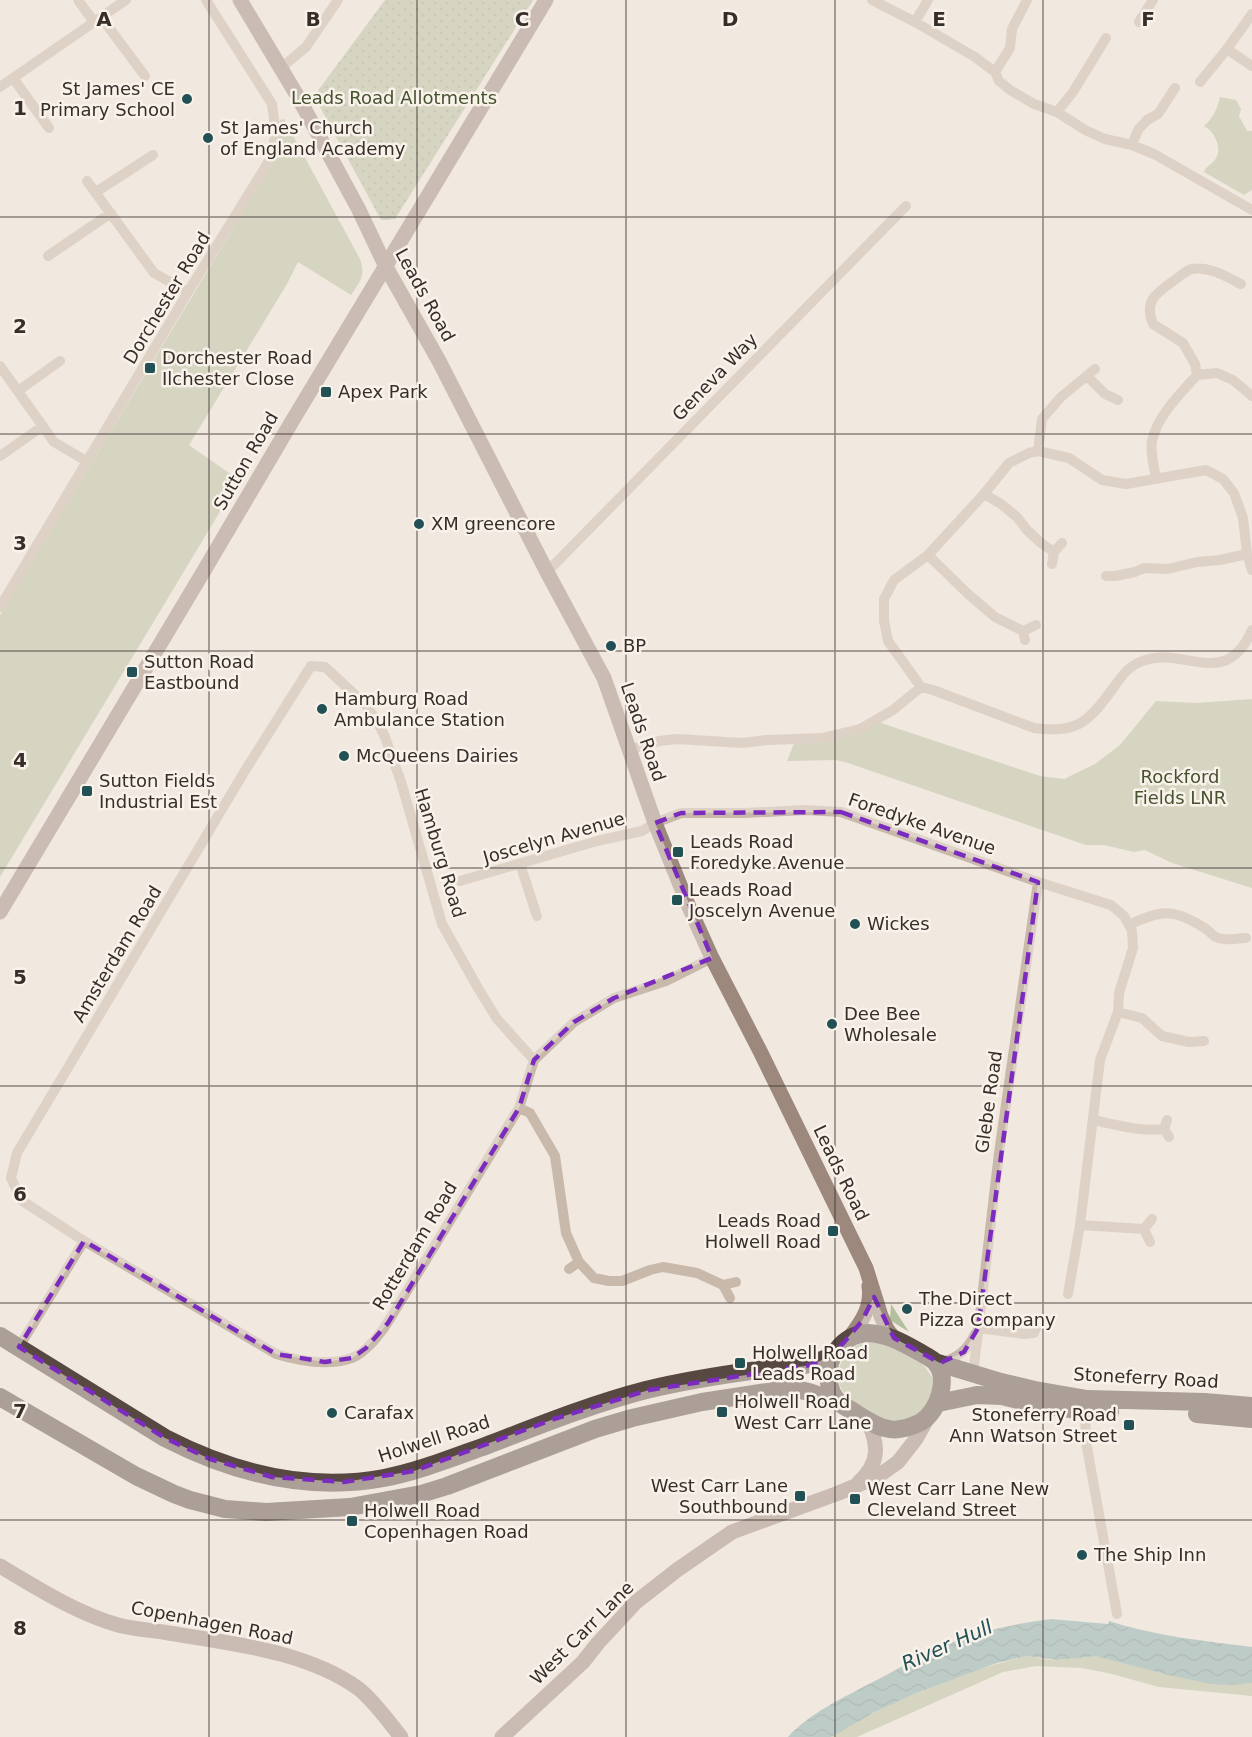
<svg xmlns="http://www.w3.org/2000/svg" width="1252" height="1737" viewBox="0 0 1252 1737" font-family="'DejaVu Sans',sans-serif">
  <defs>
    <pattern id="garden-dots" width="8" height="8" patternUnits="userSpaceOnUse" patternTransform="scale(1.5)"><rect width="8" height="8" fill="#b4bf9f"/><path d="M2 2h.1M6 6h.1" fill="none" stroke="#9ba489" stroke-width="1.8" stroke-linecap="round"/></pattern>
    <pattern id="water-waves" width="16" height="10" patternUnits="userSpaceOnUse" patternTransform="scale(1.5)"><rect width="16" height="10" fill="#80aaac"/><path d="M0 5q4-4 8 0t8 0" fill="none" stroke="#6a8b8c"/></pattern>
  </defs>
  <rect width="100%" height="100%" fill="#f1e8df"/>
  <path fill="#b4bf9f" d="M 1220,97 L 1236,100 L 1241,109 L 1239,116 L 1247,131 L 1252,131 L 1252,190 L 1244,195 L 1204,172 C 1207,166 1209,166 1214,161 C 1224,151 1215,131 1204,126 C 1213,118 1217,110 1220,97 Z
    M 284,119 L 360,259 C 366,276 360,281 351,295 L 298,262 L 287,284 L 189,445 L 239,480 L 0,877 L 0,615 L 272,164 L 280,135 L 280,120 Z
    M 1252,699 L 1252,888 L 1172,863 L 1145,850 L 1134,852 L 1104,845 L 1086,845 L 845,762 L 836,760 L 787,761 L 795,741 L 881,723 L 1040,776 L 1064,779 L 1095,764 L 1120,745 L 1156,701 L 1196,703 Z
    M 891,1304 L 909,1332 L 890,1320 Z
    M 870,1341 C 881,1344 894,1347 905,1352 C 917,1358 936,1374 935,1390 C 934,1393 932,1395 931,1398 C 926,1407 917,1416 908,1419 C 889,1426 850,1406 841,1388 C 836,1378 838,1366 844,1358 C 851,1348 858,1343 870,1341 Z
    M 1027,1656 C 1037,1657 1049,1661 1059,1660 C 1071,1659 1084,1655 1096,1656 C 1151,1664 1194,1690 1252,1683 L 1252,1696 L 1159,1687 L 1108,1673 L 1081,1668 L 1036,1666 L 1003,1672 L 857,1737 L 831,1737 C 891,1700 959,1673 1027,1656 Z"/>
  <path fill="url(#garden-dots)" d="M 385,0 L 533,0 L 395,219 L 381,220 L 314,96 Z"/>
  <path fill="url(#water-waves)" d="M 1051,1619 L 1108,1624 L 1109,1621 C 1155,1636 1204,1641 1252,1647 L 1252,1683 L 1234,1685 L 1211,1684 L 1173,1676 L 1095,1656 L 1057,1660 L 1027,1656 L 997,1663 L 916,1693 L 875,1712 L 831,1737 L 788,1737 C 810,1713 841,1699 869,1684 C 899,1669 929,1650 961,1639 C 989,1629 1021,1623 1051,1619 Z"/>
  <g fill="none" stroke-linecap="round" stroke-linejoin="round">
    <path stroke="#c8b9ab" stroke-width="10" d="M 78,0 L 94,22
      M 872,0 L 915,22 L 975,57 L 995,72 L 999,81 L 1010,90 L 1034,104 L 1057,112 L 1085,130 L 1105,139 L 1132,145 L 1154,154 L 1252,210
      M 101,17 L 145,76
      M 915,22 L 928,0
      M 1139,22 L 1153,0
      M 1227,49 L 1252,66
      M 281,68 L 306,47 L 338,0
      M 995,72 L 1010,48 L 1012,29 L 1027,0
      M 13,78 L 49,128
      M 1200,82 L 1227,49 L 1252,14
      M 0,87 L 126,0
      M 1057,112 L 1073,92 L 1106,38
      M 1132,145 L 1138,130 L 1147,120 L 1158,114 L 1175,88
      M 87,181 L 154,273 L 188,292
      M 96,192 L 153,155
      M 48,256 L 111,213
      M 0,366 L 54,442 L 88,462
      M 1197,375 L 1195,364 L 1183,343 L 1153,324 C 1143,300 1158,292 1176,279 C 1181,276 1186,270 1192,269 C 1209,266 1227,277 1241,284
      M 1087,376 L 1105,394 L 1118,400
      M 18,391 L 60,361
      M 1038,451 L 1042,419 L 1061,397 L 1095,369
      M 0,456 L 43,426
      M 1156,478 C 1154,466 1150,453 1152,441 C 1157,416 1181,393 1197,375 L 1217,373 L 1233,380 L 1252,396
      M 984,494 L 1001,504 L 1017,517 L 1027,530 L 1041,543 L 1054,552
      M 928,555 L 968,594 L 995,617 L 1023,631
      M 1052,564 L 1054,552 L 1062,543
      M 1252,570 L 1247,554 L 1243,518 L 1234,493 L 1223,479 L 1206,470 L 1126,484 L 1102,480 L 1069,458 L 1038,451 L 1029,453 L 1009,463 L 984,494 L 928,555 L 894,580 L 884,599 L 884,621 L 888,641 L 921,687 L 933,690 L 1034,728 C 1075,734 1088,723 1111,691 C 1119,680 1126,668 1140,662 C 1183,643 1224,693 1252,630
      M 547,572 L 906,206
      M 1106,576 L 1115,576 L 1135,572 L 1144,568 L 1168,569 L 1197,562 L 1220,560 L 1247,554
      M 0,607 L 188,292 L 269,161 L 276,134 L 272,104 L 206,0
      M 1025,640 L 1023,631 L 1036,625
      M 629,750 L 659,741 L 677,739 L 743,743 L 767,740 L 822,738 L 860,729 L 893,710 L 921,687
      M 520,864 L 537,916
      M 460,881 L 597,841 L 642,831 L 655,823 L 681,813 L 745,813 L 805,810 L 841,812 L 1038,882 L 1111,905 L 1124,916 L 1129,925 L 1132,931 L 1133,948 L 1119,993 L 1118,1012 L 1100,1060 L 1080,1225 L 1068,1294
      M 1129,925 C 1161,910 1172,908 1203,927 C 1209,930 1213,937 1218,938 C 1227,941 1237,938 1246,938
      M 1118,1012 L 1142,1018 L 1162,1036 L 1189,1042 L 1204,1041
      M 534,1060 L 497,1019 L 478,988 L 442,924 L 401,782 L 385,737 L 378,723 L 366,705 L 325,667 L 311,666 L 246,769 L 17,1153 L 11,1178 L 21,1200 L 84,1241 L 276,1354 C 299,1361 329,1366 352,1358 C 367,1352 383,1331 391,1317 L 519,1108 L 534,1060 L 574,1022 L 614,998 L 666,981 L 712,958
      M 519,1108 L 530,1113 L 555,1156 L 566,1233 L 579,1262 L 594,1278 L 609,1281 L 622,1281 L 650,1270 L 663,1267 L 697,1273 L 723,1285
      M 1093,1120 C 1117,1125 1141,1132 1164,1129
      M 1167,1120 L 1164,1129 L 1169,1137
      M 1080,1225 L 1144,1229
      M 1150,1242 L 1144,1229 L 1152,1219
      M 569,1269 L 579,1262
      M 730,1298 L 723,1285 L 736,1282
      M 978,1328 L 1024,1334 L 1034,1333 L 1038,1323
      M 19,1347 L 84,1241
      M 940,1363 C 957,1358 968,1350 975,1334
      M 973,1374 L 999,1153 L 1038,882
      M 1085,1411 L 1086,1442 L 1117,1614"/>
    <path stroke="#9c887d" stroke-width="15" d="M 240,0 L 298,97 L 359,210 L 386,267 L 439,361 L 547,572 L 604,678 L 655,823 L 689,907 L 712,958 L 760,1051 L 866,1268 L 881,1316 L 887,1329 L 894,1338
      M 0,912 L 205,569 L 294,418 L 546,0
      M 850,1337 C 862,1321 872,1307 869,1286
      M 859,1482 C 880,1463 879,1444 867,1420
      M 0,1566 C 37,1588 76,1613 118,1625 C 133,1629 148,1630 163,1632 C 226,1643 306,1650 359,1689 C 375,1702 388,1721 401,1737
      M 502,1737 L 583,1662 L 598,1643 L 636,1602 L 677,1570 L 732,1532 L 836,1494 L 877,1477 L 898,1462 L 916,1439 L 927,1419"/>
    <path stroke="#574842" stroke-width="18" d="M 868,1333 C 889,1334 905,1344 923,1354 C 926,1356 932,1359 935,1362 C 950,1378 938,1412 921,1422 C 911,1427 901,1431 890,1429 C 878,1428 867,1420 857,1414 C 852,1410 846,1408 841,1404 C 825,1391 825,1365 837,1350 C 845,1339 854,1334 868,1333 Z
      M 0,1336 L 165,1438 C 233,1473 308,1492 384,1478 C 420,1471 454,1457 488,1445 C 540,1425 592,1404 646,1390 C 683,1381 721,1375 758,1370 C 786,1366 807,1369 833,1355
      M 935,1362 L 1001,1382 L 1035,1390 L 1087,1399 L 1204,1402 L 1252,1406
      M 0,1397 L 136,1476 L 174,1494 L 190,1500 L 225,1509 L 266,1512 L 350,1507 L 421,1494 L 447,1486 L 595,1429 L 632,1418 L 702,1402 L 780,1390 L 795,1389 L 809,1392 L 840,1403
      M 938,1403 L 977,1395 L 1002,1396 L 1035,1404 L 1085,1411 L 1110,1412
      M 1197,1414 L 1252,1419"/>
  </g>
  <path d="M0 0H1252V1737H0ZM 841,812 L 1038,882 L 978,1328 L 964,1352 L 940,1363 L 894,1338 L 874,1297 L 862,1321 L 833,1355 L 811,1365 L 649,1390 L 554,1419 L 414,1471 L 344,1482 L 272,1477 L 210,1459 L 165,1438 L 19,1347 L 84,1241 L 276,1354 L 325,1362 L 352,1358 L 366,1348 L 388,1323 L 519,1108 L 534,1060 L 574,1022 L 614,998 L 712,958 L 655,823 L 681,813 Z" fill="#f1e8df" fill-opacity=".55" fill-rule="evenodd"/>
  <path fill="none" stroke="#7b2cbf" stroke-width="4.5" stroke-dasharray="12 8" stroke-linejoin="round" d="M 841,812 L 1038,882 L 978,1328 L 964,1352 L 940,1363 L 894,1338 L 874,1297 L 862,1321 L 833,1355 L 811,1365 L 649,1390 L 554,1419 L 414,1471 L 344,1482 L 272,1477 L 210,1459 L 165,1438 L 19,1347 L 84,1241 L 276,1354 L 325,1362 L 352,1358 L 366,1348 L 388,1323 L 519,1108 L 534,1060 L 574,1022 L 614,998 L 712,958 L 655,823 L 681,813 Z"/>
  <path fill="none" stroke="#372e2a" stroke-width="1.5" stroke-opacity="0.55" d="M 209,0 L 209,1737M 417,0 L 417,1737M 626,0 L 626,1737M 835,0 L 835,1737M 1043,0 L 1043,1737M 0,217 L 1252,217M 0,434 L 1252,434M 0,651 L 1252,651M 0,868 L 1252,868M 0,1086 L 1252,1086M 0,1303 L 1252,1303M 0,1520 L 1252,1520"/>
  <g fill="#225155" stroke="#f9f2eb" stroke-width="2">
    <circle cx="187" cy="99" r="6"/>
    <circle cx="208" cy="138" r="6"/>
    <rect x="144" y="362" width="12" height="12" rx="3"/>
    <rect x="320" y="386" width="12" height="12" rx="3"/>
    <circle cx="419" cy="524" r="6"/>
    <circle cx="611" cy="646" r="6"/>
    <rect x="126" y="666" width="12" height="12" rx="3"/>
    <circle cx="322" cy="709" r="6"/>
    <circle cx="344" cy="756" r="6"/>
    <rect x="81" y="785" width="12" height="12" rx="3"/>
    <rect x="672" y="846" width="12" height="12" rx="3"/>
    <rect x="671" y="894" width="12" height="12" rx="3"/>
    <circle cx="855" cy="924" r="6"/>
    <circle cx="832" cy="1024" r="6"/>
    <rect x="827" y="1225" width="12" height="12" rx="3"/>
    <circle cx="907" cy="1309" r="6"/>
    <rect x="734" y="1357" width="12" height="12" rx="3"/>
    <rect x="716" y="1406" width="12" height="12" rx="3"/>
    <circle cx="332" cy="1413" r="6"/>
    <rect x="1123" y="1419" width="12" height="12" rx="3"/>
    <rect x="794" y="1490" width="12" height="12" rx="3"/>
    <rect x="849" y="1493" width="12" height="12" rx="3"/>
    <rect x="346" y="1515" width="12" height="12" rx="3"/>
    <circle cx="1082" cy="1555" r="6"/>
  </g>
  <g text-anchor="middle" stroke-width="5" stroke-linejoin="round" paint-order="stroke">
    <g font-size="18" fill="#372e2a" stroke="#f9f2eb" text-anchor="start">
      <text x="175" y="95" text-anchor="end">St James' CE<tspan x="175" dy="21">Primary School</tspan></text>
      <text x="220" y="134">St James' Church<tspan x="220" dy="21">of England Academy</tspan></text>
      <text x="162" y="364">Dorchester Road<tspan x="162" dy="21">Ilchester Close</tspan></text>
      <text x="338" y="398">Apex Park</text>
      <text x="431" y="530">XM greencore</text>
      <text x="623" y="652">BP</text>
      <text x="144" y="668">Sutton Road<tspan x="144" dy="21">Eastbound</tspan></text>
      <text x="334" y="705">Hamburg Road<tspan x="334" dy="21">Ambulance Station</tspan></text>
      <text x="356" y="762">McQueens Dairies</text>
      <text x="99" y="787">Sutton Fields<tspan x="99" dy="21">Industrial Est</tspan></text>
      <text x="690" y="848">Leads Road<tspan x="690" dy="21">Foredyke Avenue</tspan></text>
      <text x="689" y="896">Leads Road<tspan x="689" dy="21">Joscelyn Avenue</tspan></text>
      <text x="867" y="930">Wickes</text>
      <text x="844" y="1020">Dee Bee<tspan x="844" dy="21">Wholesale</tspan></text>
      <text x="821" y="1227" text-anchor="end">Leads Road<tspan x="821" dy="21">Holwell Road</tspan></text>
      <text x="919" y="1305">The Direct<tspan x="919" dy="21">Pizza Company</tspan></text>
      <text x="752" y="1359">Holwell Road<tspan x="752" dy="21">Leads Road</tspan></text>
      <text x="734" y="1408">Holwell Road<tspan x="734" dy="21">West Carr Lane</tspan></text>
      <text x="344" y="1419">Carafax</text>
      <text x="1117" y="1421" text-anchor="end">Stoneferry Road<tspan x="1117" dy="21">Ann Watson Street</tspan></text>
      <text x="788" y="1492" text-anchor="end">West Carr Lane<tspan x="788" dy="21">Southbound</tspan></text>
      <text x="867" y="1495">West Carr Lane New<tspan x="867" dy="21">Cleveland Street</tspan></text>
      <text x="364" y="1517">Holwell Road<tspan x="364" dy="21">Copenhagen Road</tspan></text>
      <text x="1094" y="1561">The Ship Inn</text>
    </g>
    <g font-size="18" fill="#46532f" stroke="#f9f2eb">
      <text x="394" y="104">Leads Road Allotments</text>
      <text x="1180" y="783">Rockford<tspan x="1180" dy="21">Fields LNR</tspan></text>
    </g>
    <g font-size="18" fill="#372e2a" stroke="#f9f2eb">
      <text transform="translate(425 295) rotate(61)" y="6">Leads Road</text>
      <text transform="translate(167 298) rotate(-59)" y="6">Dorchester Road</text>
      <text transform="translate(715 377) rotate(-46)" y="6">Geneva Way</text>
      <text transform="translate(246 461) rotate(-60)" y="6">Sutton Road</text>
      <text transform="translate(643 732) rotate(71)" y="6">Leads Road</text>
      <text transform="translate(922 824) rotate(19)" y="6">Foredyke Avenue</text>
      <text transform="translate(554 838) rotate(-16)" y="6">Joscelyn Avenue</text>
      <text transform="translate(440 853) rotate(73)" y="6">Hamburg Road</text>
      <text transform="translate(117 954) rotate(-59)" y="6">Amsterdam Road</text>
      <text transform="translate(989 1102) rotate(-82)" y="6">Glebe Road</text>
      <text transform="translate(841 1173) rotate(64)" y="6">Leads Road</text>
      <text transform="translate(415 1246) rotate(-59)" y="6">Rotterdam Road</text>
      <text transform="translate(1146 1378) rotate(3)" y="6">Stoneferry Road</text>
      <text transform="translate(434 1439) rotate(-18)" y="6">Holwell Road</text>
      <text transform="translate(212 1623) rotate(11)" y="6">Copenhagen Road</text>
      <text transform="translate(582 1633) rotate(-45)" y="6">West Carr Lane</text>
    </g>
    <g font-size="20" font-style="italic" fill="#225155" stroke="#f9f2eb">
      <text transform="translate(947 1645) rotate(-24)" y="7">River Hull</text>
    </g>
  </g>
  <g font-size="20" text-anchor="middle" font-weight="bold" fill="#372e2a" stroke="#f9f2eb" stroke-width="5" stroke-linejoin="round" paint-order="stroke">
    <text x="104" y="26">A</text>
    <text x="313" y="26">B</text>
    <text x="522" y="26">C</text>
    <text x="730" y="26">D</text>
    <text x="939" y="26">E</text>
    <text x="1148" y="26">F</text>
    <text x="20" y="115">1</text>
    <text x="20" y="333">2</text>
    <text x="20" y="550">3</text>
    <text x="20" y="767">4</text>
    <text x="20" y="984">5</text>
    <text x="20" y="1201">6</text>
    <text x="20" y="1418">7</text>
    <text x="20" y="1635">8</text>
  </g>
</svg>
